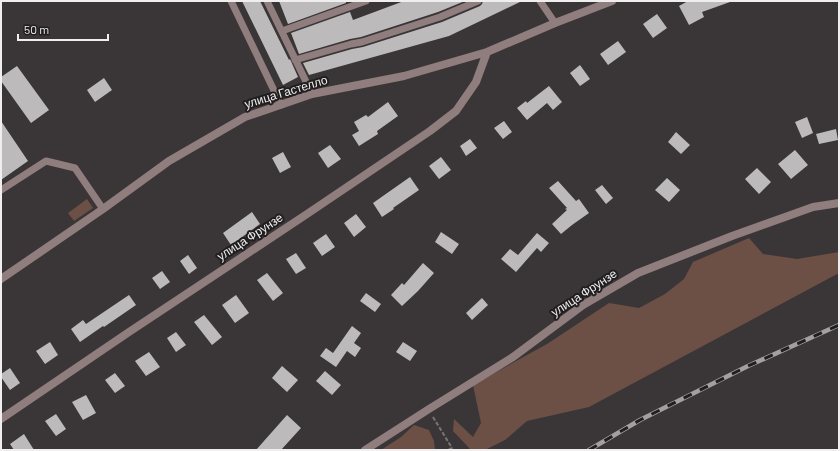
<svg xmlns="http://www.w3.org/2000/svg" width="840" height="451" viewBox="0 0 840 451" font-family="Barlow,sans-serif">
  <rect width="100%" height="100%" fill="#3a3637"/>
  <path fill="#6c4f45" d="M 87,199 L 93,208 L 74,221 L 68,213 Z
    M 749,238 L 763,254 L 797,259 L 839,252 L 839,273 L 589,407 L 527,421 L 505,440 L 485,450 L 471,450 L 453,431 L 454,419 L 473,437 L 481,423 L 473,385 L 547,344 L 609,303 L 639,308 L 665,294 L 684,279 L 693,262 Z
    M 414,425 L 429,430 L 434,441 L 435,450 L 381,450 L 401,437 Z"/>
  <path fill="#bdbabc" d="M 242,1 L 260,1 L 289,60 L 290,59 L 298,77 L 283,85 Z
    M 279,1 L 346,1 L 346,3 L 288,24 Z
    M 404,1 L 465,1 L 438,12 L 361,37 L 350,39 L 299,54 L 291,33 L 350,12 L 353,20 Z
    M 483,1 L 522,1 L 449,36 L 309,75 L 303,63 L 352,49 L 363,47 L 442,22 L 480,6 L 482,4 Z
    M 688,1 L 730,1 L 730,2 L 702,12 L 704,17 L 689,25 L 679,6 Z
    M 657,14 L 667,28 L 653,38 L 643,24 Z
    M 618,41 L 626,52 L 608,65 L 600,54 Z
    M 580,65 L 590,79 L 580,86 L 570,73 Z
    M 17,66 L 49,110 L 31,123 L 1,81 L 1,77 Z
    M 104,78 L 112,90 L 95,102 L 87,90 Z
    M 549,86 L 562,102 L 553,110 L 547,103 L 527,120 L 517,108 L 526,101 L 527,103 Z
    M 388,102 L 398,116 L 377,131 L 378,134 L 359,146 L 352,135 L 359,131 L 354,122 L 366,115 L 368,117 Z
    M 807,117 L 813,133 L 802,138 L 795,122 Z
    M 1,121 L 28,161 L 1,180 Z
    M 504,121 L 512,132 L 503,139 L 494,128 Z
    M 836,129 L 838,140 L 819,144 L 816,134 Z
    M 676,132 L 690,145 L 681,154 L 668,142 Z
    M 470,139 L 477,148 L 466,156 L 460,146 Z
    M 330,145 L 341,159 L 328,168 L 318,153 Z
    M 795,150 L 808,165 L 791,179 L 778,164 Z
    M 283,152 L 291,167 L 280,173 L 272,158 Z
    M 441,157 L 451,170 L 439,179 L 429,166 Z
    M 757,168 L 771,182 L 759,194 L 745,179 Z
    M 410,177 L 419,190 L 393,208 L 394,209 L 382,217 L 373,203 Z
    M 667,178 L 680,190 L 669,202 L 655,190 Z
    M 558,181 L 576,201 L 579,199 L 589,213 L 572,225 L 561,234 L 552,224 L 567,210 L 565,209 L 567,208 L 549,188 Z
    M 602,185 L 613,198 L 606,204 L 595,190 Z
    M 252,212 L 260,224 L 231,245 L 223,233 Z
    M 356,214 L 366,227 L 354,237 L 344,223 Z
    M 441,232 L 459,244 L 452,254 L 435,242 Z
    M 537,233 L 549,243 L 541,252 L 537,248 L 516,272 L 501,259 L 510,249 L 518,255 Z
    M 326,234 L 335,247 L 322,256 L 313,243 Z
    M 296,253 L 306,268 L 296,274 L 286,259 Z
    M 188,255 L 197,268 L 189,274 L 180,261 Z
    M 423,263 L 434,273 L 418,291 L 402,306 L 391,295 L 402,283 L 404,285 Z
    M 162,271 L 170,282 L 160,289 L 152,278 Z
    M 267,273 L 283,293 L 273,301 L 257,280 Z
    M 366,293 L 381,304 L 375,312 L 360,301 Z
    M 129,295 L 136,305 L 104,327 L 103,326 L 80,342 L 71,329 L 83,320 L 86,324 Z
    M 236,295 L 249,313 L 235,323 L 222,305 Z
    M 482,298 L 488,305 L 472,320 L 466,313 Z
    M 204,315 L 222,337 L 212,345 L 194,322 Z
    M 352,326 L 361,333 L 354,343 L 361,348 L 355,357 L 347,351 L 336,367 L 320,356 L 326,348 L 333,353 Z
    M 176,332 L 186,345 L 176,352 L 167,338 Z
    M 50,342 L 58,355 L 45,364 L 36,351 Z
    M 403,342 L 417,351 L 410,361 L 396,352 Z
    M 149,352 L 160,367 L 146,376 L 135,361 Z
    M 282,366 L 298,380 L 287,392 L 272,378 Z
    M 10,368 L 20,383 L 10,390 L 1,377 L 1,374 Z
    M 325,371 L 341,385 L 332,395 L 316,381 Z
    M 115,373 L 125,386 L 115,393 L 105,380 Z
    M 86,395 L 96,413 L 83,420 L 72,402 Z
    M 56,414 L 66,429 L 56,436 L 45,421 Z
    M 287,415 L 301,428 L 281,450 L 256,450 Z
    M 24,434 L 34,450 L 14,450 L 10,444 Z"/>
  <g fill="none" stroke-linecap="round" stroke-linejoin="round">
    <path stroke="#787576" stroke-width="2" stroke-dasharray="4 2" stroke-linecap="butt" d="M 433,417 L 452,448 L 448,450"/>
    <path stroke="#907d7d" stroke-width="7" d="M 231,1 L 281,105
      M 267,1 L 312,94
      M 540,1 L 555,23
      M 282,31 L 366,1
      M 295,60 L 351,44 L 362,42 L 440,17 L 478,1
      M 1,190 L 46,161 L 75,168 L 103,209"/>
    <path stroke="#907d7d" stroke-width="8" d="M 1,279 L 103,209 L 169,161 L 245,117 L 312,94 L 404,76 L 487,52 L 555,23 L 612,1
      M 1,419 L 129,332 L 307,214 L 430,131 L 456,111 L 476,82 L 487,52
      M 365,450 L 429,409 L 513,357 L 583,305 L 638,273 L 732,236 L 813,207 L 839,203"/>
    <g stroke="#a3a0a1" stroke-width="4.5">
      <path id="rail" d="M 589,450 L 640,420 L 748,366 L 839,325"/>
    </g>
    <use href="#rail" stroke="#201e1f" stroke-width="3" stroke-dasharray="9" stroke-linecap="butt"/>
  </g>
  <g text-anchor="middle" stroke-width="4" stroke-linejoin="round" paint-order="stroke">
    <g font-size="12" fill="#f0eeef" stroke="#201e1f">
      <text transform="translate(286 92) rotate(-17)" y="4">улица Гастелло</text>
      <text transform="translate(250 237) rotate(-33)" y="4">улица Фрунзе</text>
      <text transform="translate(584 293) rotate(-33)" y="4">улица Фрунзе</text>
    </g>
  </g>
  <rect width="840" height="451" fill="none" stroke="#f0eeef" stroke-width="4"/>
  <path d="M18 34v6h90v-6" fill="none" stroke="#f0eeef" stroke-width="2"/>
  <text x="24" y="34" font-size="12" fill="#f0eeef" stroke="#201e1f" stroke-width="3" paint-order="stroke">50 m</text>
</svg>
